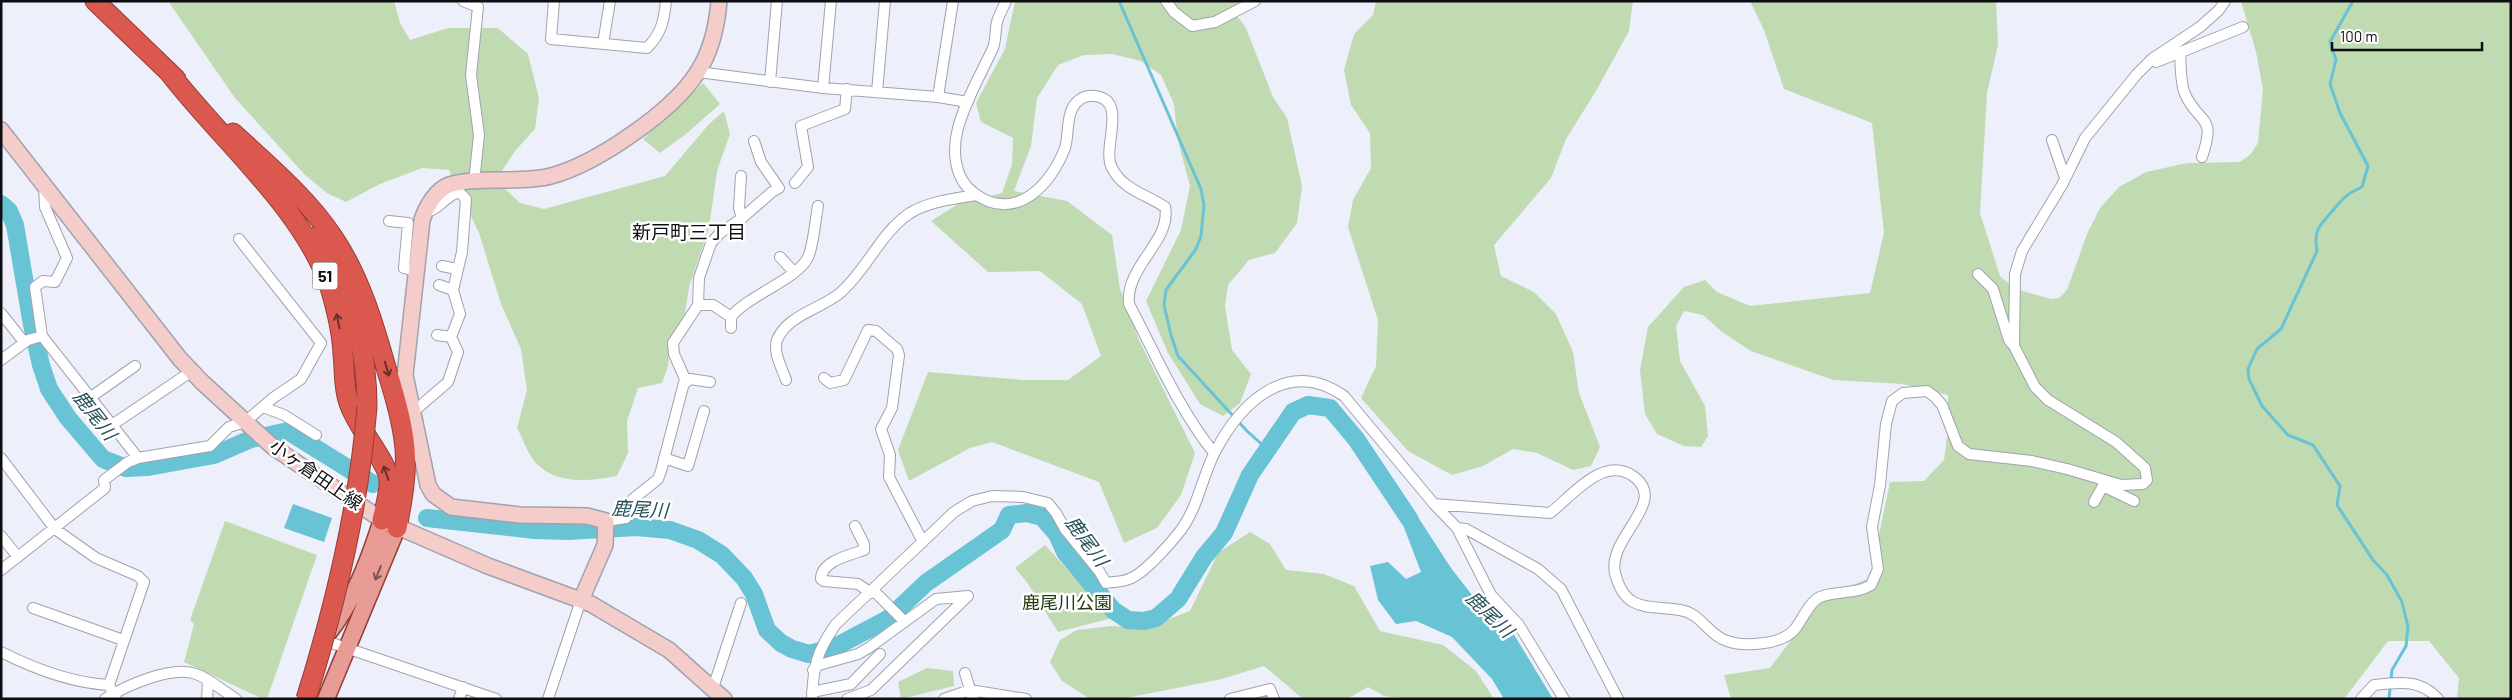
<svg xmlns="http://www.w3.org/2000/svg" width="2512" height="700" viewBox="0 0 2512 700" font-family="Barlow,'Noto Sans JP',sans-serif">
  <rect width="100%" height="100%" fill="#edf0fb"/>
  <path fill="#c0dab2" d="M 168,1 L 394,1 L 400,23 L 410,40 L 448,28 L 498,28 L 528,54 L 539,98 L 535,129 L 515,151 L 496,180 L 520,203 L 544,209 L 665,176 L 709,124 L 724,111 L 730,134 L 717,171 L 709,228 L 689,287 L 685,314 L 670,343 L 668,366 L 662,383 L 638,388 L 627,421 L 628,453 L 617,476 C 592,481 558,485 538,465 C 529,457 523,439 517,428 L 527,390 L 521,349 L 501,304 L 479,233 L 449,170 L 422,168 L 380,184 L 346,202 L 327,193 L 305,175 L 235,98 Z
    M 1015,1 L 1239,1 L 1234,12 L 1246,28 L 1273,97 L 1287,118 L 1302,186 L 1297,223 L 1275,253 L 1249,260 L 1228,285 L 1225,306 L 1232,350 L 1251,374 L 1240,403 L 1223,416 L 1200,404 L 1168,353 L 1146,301 L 1181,230 L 1190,186 L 1178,141 L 1174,104 L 1161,75 L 1141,61 L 1112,54 L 1084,55 L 1058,65 L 1037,98 L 1031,146 L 1014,191 L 1067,201 L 1112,235 L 1120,289 L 1139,340 L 1195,453 L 1181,495 L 1157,528 L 1124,543 L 1099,482 L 992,442 L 970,448 L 909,481 L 898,450 L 928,372 L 1023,380 L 1068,380 L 1101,356 L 1082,304 L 1040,271 L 988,272 L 931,221 L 958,204 L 1002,193 L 1012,164 L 1013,138 L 981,122 L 976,103 L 1005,49 Z
    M 1376,1 L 1633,1 L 1629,31 L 1596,91 L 1566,139 L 1551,178 L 1494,245 L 1501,276 L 1534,292 L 1556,314 L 1573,352 L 1579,393 L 1600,447 L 1591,466 L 1573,470 L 1537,453 L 1513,449 L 1483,466 L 1452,475 L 1408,451 L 1361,398 L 1376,366 L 1378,320 L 1348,227 L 1353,200 L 1371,168 L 1370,133 L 1351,105 L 1344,70 L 1354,34 L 1373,15 Z
    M 1750,1 L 1996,1 L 1998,45 L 1987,93 L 1980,213 L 2000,276 L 2015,289 L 2051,299 L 2059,298 L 2067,290 L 2087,234 L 2100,208 L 2119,187 L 2146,172 L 2187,163 L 2240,162 L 2251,154 L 2258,143 L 2263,89 L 2256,52 L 2241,1 L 2511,1 L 2511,699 L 2457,699 L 2459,678 L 2429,641 L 2388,641 L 2344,699 L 1731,699 L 1724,675 L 1770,668 L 1816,607 L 1837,591 L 1870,578 L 1890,482 L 1924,481 L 1944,460 L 1948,430 L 1948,395 L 1903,384 L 1833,380 L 1751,351 L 1722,332 L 1703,315 L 1684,311 L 1676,326 L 1680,361 L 1705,406 L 1708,436 L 1701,447 L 1684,446 L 1657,434 L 1645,414 L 1640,370 L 1648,327 L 1684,287 L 1705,280 L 1717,292 L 1750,306 L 1870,293 L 1884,233 L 1872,123 L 1784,89 L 1764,30 Z
    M 703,83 L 720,104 L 686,134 L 660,153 L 643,139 Z
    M 225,521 L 317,555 L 267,699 L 263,699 L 184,662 L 194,624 L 190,620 Z
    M 1250,532 L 1270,544 L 1286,570 L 1324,574 L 1354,586 L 1380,631 L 1443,645 L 1476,671 L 1494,699 L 1412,699 L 1384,696 L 1368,687 L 1347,699 L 1303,699 L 1264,666 L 1222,679 L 1121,699 L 1090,699 L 1062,681 L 1050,662 L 1060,640 L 1077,630 L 1111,626 L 1146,628 L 1190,611 L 1218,553 Z
    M 1045,545 L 1112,618 L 1058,632 L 1026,581 L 1015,568 Z
    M 927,668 L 953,671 L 954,686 L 901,699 L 898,682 Z"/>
  <path fill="#68c3d5" d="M 1405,497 L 1451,568 L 1472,595 L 1472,610 L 1507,623 L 1553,699 L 1504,699 L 1492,679 L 1452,637 L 1416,621 L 1396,624 L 1378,600 L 1370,566 L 1388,562 L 1406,579 L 1421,572 L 1395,504 Z
    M 293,504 L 332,518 L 324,542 L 284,528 Z"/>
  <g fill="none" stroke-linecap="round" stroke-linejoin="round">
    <path stroke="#68c3d5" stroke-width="3" d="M 1119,1 L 1201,189 L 1204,205 L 1201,236 L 1196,249 L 1166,290 L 1164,305 L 1171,335 L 1178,356 L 1247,431 L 1267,449
      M 2353,1 L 2330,42 L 2336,60 L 2330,84 L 2340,113 L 2368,166 L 2362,187 C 2347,194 2344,197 2334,209 C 2321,225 2313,228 2317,251 L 2281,329 L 2257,349 L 2248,369 L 2249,379 L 2262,406 L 2288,435 L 2313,445 L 2340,486 L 2337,505 L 2373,560 L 2387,575 L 2402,602 L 2408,627 L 2406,646 L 2392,670 L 2389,699"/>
    <path stroke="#68c3d5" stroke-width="18" d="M 1,204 L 9,211 L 15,225 L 32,325 L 41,365 L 49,389 L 68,418 L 103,459 L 126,468 L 148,467 L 214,455 L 251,439 L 288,431 L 373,484
      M 427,518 L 535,530 L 568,531 L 636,527 L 670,530 L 698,540 L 722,555 L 744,578 L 754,594 L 767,630 L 781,643 L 792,649 L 809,654 L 835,647 L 888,619 L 926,583 L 1002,530 L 1009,515 L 1027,513 L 1042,517 L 1057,534 L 1065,552 L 1113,610 L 1128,620 L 1144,621 L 1156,618 L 1178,599 L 1204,557 L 1224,533 L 1250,475 L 1293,412 L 1308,405 L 1330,408 L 1356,439 L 1410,520"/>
    <g stroke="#a0a2ad" stroke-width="12">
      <path id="street" d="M 463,1 L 478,7 L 471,75 L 479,135 L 474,182
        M 554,1 L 551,39 L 647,48 C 661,34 664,21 666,1
        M 1006,1 C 1003,8 999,15 997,22 C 995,31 996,40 993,48 C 981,74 966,99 958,128 C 952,150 954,179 974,193 C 1015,224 1051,185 1065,148 C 1069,135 1066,119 1073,107 C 1078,99 1085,95 1095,96 C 1129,100 1101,148 1112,168 C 1123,190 1146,194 1165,207 C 1172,241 1125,266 1129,304 C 1156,355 1178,408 1214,453
        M 1166,1 L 1174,12 L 1192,26 L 1215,22 L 1255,1
        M 603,44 L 610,1
        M 2180,52 C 2181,65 2180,83 2185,94 C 2199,125 2217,114 2202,157
        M 2156,62 L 2243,27
        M 698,72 L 823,88 L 938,97 L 968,102
        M 770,82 L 777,1
        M 823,88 L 831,1
        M 877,92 L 885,1
        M 938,97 L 953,1
        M 2052,140 L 2065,178
        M 741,176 L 739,208 L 742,218
        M 795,183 L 808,167 L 801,126 L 845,109 L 847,89
        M 44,185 L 45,207 L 67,258 L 55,282 L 43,281 L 35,287 L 42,336 L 138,458
        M 389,221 L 408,223 L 404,268 L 416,271
        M 780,257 L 794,272
        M 442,266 L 457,269
        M 1978,274 L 1993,289 L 2009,340 L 2012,344
        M 439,285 L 453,290
        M 698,305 L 713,305 L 731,317 L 731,328
        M 1,313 L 24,342
        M 731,317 C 748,295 801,278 809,255 C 814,240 815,222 818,206
        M 437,335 L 451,337
        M 1,360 L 28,340 L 42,336
        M 824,378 L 830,383 L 844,380 L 868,330 L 876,331 L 897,349 L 899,355 L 892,408 L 881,429 L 890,455 L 889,477 L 923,542
        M 786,380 C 782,368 773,353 777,340 C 787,315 821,309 840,293 C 867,270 880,233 910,213 C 930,201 954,199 976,195
        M 685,383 L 690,379 L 710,382
        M 91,397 L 135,366
        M 263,407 L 284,415 L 316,435
        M 413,412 L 448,382 L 458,352 L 451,337 L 460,314 L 453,290 L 462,252 L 466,199 L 459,192 C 445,196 439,210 424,213
        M 112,425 L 192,371
        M 1,458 L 55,529 L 96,558 L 138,576 L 144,582 L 109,685 L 116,699
        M 664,458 L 688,466 L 704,411
        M 2103,481 L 2103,486 L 2134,501
        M 2094,502 L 2103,486
        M 1434,504 L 1550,513 C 1571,497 1603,455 1633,476 C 1670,502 1607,537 1615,573 C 1625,613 1648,605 1680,610 C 1701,613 1708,635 1727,641 C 1744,647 1782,645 1795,629 C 1802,620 1810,601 1820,597 C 1837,590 1855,595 1871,585 L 1878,569 L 1872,527 L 1880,485 L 1886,424 L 1892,401 L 1903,393 L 1927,391 L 1935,397 L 1942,405 L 1958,446 L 1969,454 L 2032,461 L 2067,469 L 2121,485 L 2143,484 L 2147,480 L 2145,468 L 2116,442 L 2048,400 L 2035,387 L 2014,346 L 2015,274 L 2022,251 L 2062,185 L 2085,138 L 2137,74 L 2152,59 L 2200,27 L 2219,10 L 2225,1
        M 606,521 L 626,518 L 633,499 L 658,479 L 661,471 L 685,379 L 674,354 L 673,343 L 698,305 L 699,278 L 711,243 L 720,233 L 741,219 L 772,192 L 779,188 L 761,162 L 754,141
        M 855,526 L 864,544 L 864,550 C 850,555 821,561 821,579 L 824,581 L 858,584 L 871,593
        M 1457,528 L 1491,595 L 1519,625 L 1564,699
        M 1,536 L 18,557
        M 1,570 L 105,488 L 104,480 L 128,462 L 138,458 L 210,446 L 229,427 L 245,422 L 273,398 L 301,379 L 321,343 L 239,239
        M 874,591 L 904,621
        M 33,608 L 123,640
        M 323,640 L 496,699
        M 1,652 C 35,669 71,683 109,685
        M 813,670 L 819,665 L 858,654 L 870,647 L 936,599 L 968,596 L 871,690 L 847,699
        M 965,673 L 973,699
        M 713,688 L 741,603
        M 812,692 L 851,684 L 880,654
        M 105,699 C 125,686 172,665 196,674 C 210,679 223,691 236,699
        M 207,699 L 208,681
        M 459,699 L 463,687
        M 548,699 L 581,600
        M 812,699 C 813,666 817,651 836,624 L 954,512 L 972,501 L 992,496 L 1023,497 L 1048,503 L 1056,513 L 1065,529 L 1099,571 L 1106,583 C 1113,582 1122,582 1129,579 C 1144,574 1171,543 1181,530 C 1198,507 1202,477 1215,452 C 1241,402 1288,357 1344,396 L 1434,504 L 1457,528 L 1466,529 L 1538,569 L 1561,589 L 1618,699
        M 944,699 L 970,690 L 1026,699
        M 1230,699 L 1270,689 L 1274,699
        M 2361,699 L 2374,685 C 2398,682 2421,679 2438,699"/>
    </g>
    <g stroke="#a0a2ad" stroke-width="18">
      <path id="secondary" d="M 1,130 L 180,359 L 203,383 L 273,447 L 382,520 L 488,566 L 591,604 L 669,650 L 724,699
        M 581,600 L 605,545 L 606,521 L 587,516 L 520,515 L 451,507 L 433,494 L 428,485 L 405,375 L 422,220 C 426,207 436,190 449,185 C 476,176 520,184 551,176 C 596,164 672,112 697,73 C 711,52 717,26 719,1"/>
    </g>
    <g stroke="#933e39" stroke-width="19">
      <path id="primary" d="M 326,636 C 354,601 368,563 382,520
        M 326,699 L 397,528"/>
    </g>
    <g stroke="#933e39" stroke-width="21">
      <path id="highway" d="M 95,1 L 176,79
        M 168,71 C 218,137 301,206 329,284 C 336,307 342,331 343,354 C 345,371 343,387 349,403 C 356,426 387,461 389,479 C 390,493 385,507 382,520
        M 233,133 C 268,165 307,198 333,237 C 360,277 374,325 387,371 C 395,396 403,423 405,449 C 407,476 402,501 397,528
        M 318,236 C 351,288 367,346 367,407"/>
    </g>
    <use href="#street" stroke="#fff" stroke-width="10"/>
    <use href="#secondary" stroke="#f4cdca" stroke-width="15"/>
    <use href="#primary" stroke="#e99b95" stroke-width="16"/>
    <use href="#highway" stroke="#db584e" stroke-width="19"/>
    <g stroke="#933e39" stroke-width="21" stroke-linecap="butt">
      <path id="highway-bridge" d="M 306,699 C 336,603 359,507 367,407"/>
    </g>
    <use href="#highway-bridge" stroke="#db584e" stroke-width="19"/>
  </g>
  <defs><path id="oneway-shaft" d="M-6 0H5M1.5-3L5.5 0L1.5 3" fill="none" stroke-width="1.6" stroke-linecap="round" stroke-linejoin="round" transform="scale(1.25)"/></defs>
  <g stroke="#6a2f2c">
    <use href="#oneway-shaft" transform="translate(338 321) rotate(-101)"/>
    <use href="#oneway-shaft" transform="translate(387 369) rotate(73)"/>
    <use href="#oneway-shaft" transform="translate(386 473) rotate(-110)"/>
  </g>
  <use stroke="#7b5453" href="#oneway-shaft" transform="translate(378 573) rotate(112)"/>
  <g text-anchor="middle" stroke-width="5" stroke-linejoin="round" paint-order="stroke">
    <rect fill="#fefefe" stroke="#555658" stroke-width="1" x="312.5" y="262.5" width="25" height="27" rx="4"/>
    <g font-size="16" font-weight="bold" fill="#0d0e11">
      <text x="325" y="282">51</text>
    </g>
    <g font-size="18" fill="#0d0e11" stroke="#fefefe">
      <text transform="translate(316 475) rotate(35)" y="6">小ヶ倉田上線</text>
    </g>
    <g font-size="18" fill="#21390f" stroke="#fefefe">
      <text x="1067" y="609">鹿尾川公園</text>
    </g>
    <g font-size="19" fill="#0d0e11" stroke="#fefefe">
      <text x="689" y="239">新戸町三丁目</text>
    </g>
    <g font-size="19" font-style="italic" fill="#265058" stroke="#fefefe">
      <text transform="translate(95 415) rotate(52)" y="7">鹿尾川</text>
      <text transform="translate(640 509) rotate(3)" y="7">鹿尾川</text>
      <text transform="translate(1087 541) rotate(54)" y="7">鹿尾川</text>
      <text transform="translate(1490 614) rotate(44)" y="7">鹿尾川</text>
    </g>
  </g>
  <rect width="2512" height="700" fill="none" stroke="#0d0e11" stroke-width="5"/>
  <path d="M2332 42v8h150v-8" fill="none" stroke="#0d0e11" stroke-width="2.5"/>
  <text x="2340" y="42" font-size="15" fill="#0d0e11" stroke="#fefefe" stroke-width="4" paint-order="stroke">100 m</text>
</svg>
